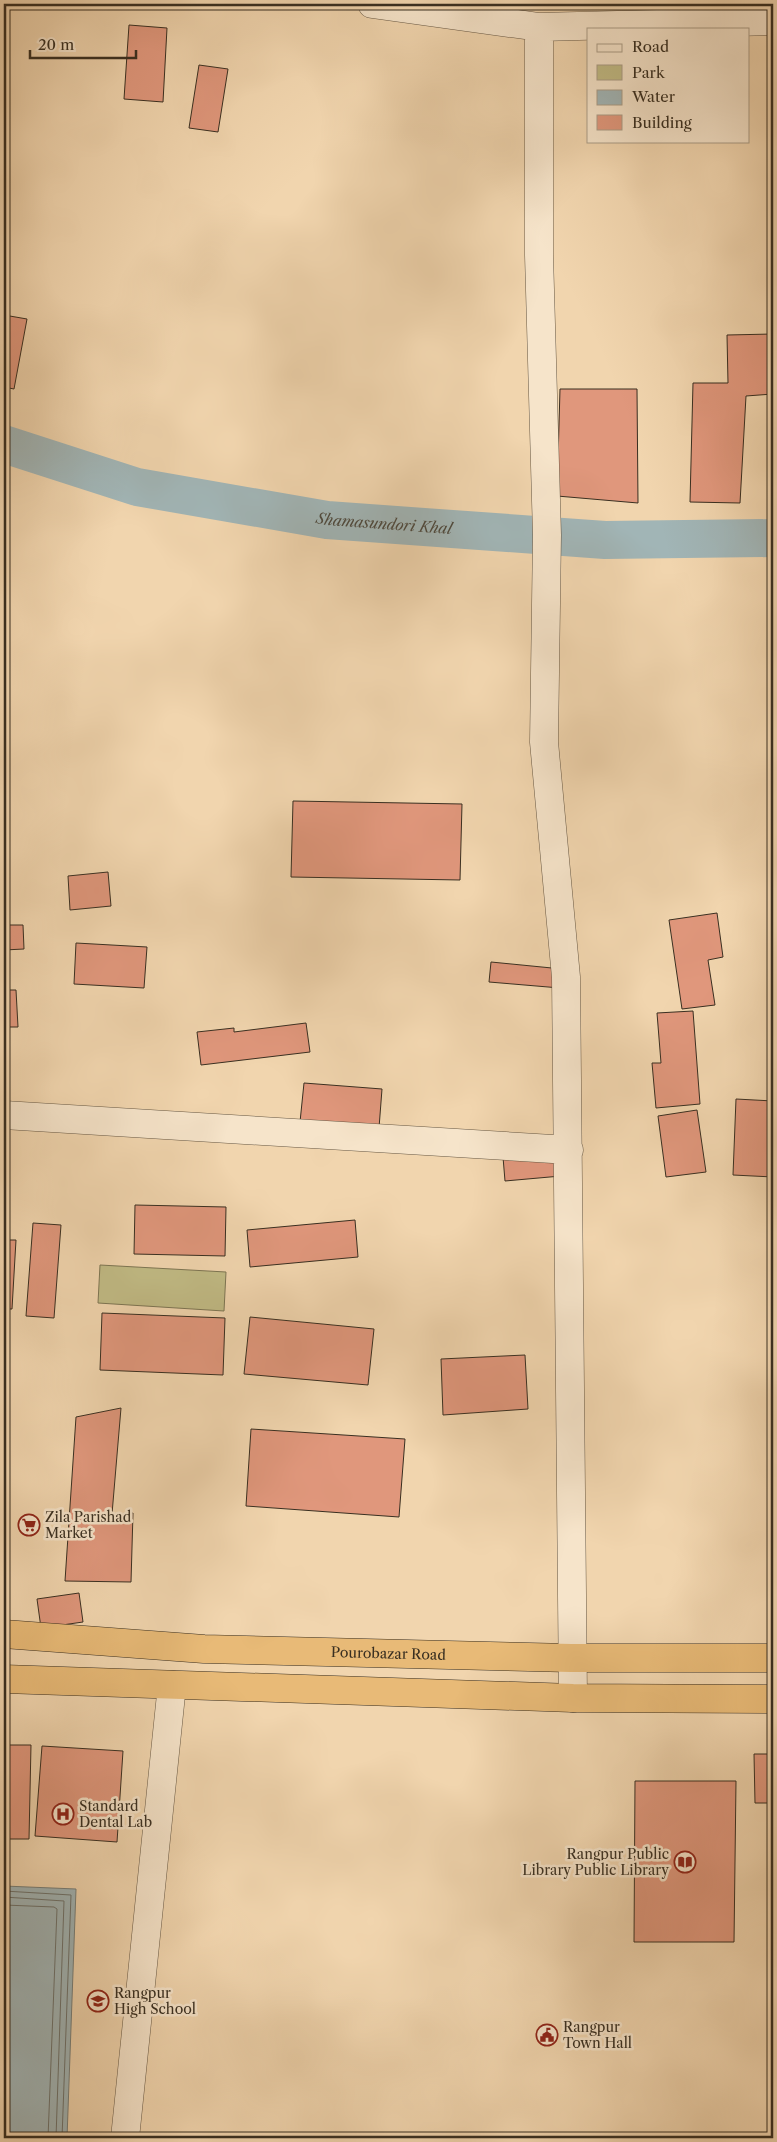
<svg xmlns="http://www.w3.org/2000/svg" width="777" height="2142" viewBox="0 0 777 2142" font-family="'Libre Caslon Text',serif">
  <rect width="100%" height="100%" fill="#f1d5ae"/>
  <filter id="stains"><feTurbulence type="fractalNoise" baseFrequency=".004" numOctaves="4"/><feColorMatrix values="0 0 0 0 .2 0 0 0 0 .09 0 0 0 0 .02 0 0 0 .5 -.17"/></filter>
  <radialGradient id="worn" r=".72"><stop offset=".6" stop-color="#630" stop-opacity="0"/><stop offset="1" stop-color="#630" stop-opacity=".3"/></radialGradient>
  <path fill="#c1bb85" stroke="#7d7553" d="M 100,1265 L 226,1272 L 224,1311 L 98,1303 Z"/>
  <path fill="#a1b5b6" stroke="#777f7a" d="M 4,1886 L 76,1889 L 67,2138 L 4,2138 Z"/>
  <g fill="none" stroke-linecap="round" stroke-linejoin="round">
    <path stroke="#6d726c" stroke-width="1" d="M 4,1891 L 71,1895 L 62,2138
      M 4,1897 L 64,1901 L 56,2138
      M 4,1905 L 54,1907 L 57,1909 L 48,2138"/>
    <path stroke="#a1b5b6" stroke-width="38" id="s1" d="M 4,444 L 137,487 L 327,520 L 605,540 L 773,538"/>
  </g>
  <path fill="#e0977c" stroke="#392f21" d="M 527,4 L 569,4 L 569,8 L 527,9 Z
    M 129,25 L 167,28 L 163,102 L 124,99 Z
    M 199,65 L 228,69 L 218,132 L 189,128 Z
    M 4,315 L 27,319 L 14,389 L 4,387 Z
    M 773,334 L 773,394 L 746,396 L 740,503 L 690,502 L 693,383 L 728,383 L 727,335 Z
    M 560,389 L 637,389 L 638,503 L 557,496 Z
    M 293,801 L 462,804 L 460,880 L 291,877 Z
    M 108,872 L 111,906 L 70,910 L 68,876 Z
    M 717,913 L 723,957 L 708,960 L 715,1005 L 682,1009 L 669,920 Z
    M 4,925 L 23,925 L 24,949 L 4,950 Z
    M 76,943 L 147,947 L 144,988 L 74,984 Z
    M 491,962 L 562,969 L 560,988 L 489,982 Z
    M 4,990 L 16,990 L 18,1027 L 4,1027 Z
    M 693,1011 L 700,1104 L 656,1108 L 652,1063 L 661,1063 L 657,1013 Z
    M 306,1023 L 310,1052 L 201,1065 L 197,1032 L 234,1028 L 234,1032 Z
    M 304,1083 L 382,1089 L 379,1128 L 300,1122 Z
    M 736,1099 L 773,1101 L 773,1177 L 733,1175 Z
    M 697,1110 L 706,1172 L 666,1177 L 658,1116 Z
    M 560,1152 L 561,1176 L 505,1181 L 503,1157 Z
    M 135,1205 L 226,1207 L 225,1256 L 134,1254 Z
    M 355,1220 L 358,1257 L 250,1267 L 247,1230 Z
    M 33,1223 L 61,1225 L 54,1318 L 26,1316 Z
    M 4,1240 L 16,1240 L 12,1309 L 4,1309 Z
    M 102,1313 L 225,1318 L 223,1375 L 100,1370 Z
    M 250,1317 L 374,1329 L 368,1385 L 244,1374 Z
    M 525,1355 L 528,1409 L 443,1415 L 441,1359 Z
    M 121,1408 L 112,1514 L 133,1513 L 131,1582 L 65,1581 L 76,1417 Z
    M 251,1429 L 405,1439 L 399,1517 L 246,1506 Z
    M 79,1593 L 83,1622 L 41,1628 L 37,1599 Z
    M 4,1745 L 31,1745 L 29,1839 L 4,1839 Z
    M 42,1746 L 123,1751 L 117,1842 L 35,1836 Z
    M 754,1754 L 773,1754 L 773,1803 L 755,1803 Z
    M 635,1781 L 736,1781 L 734,1942 L 634,1942 Z
    M 184,2135 L 292,2138 L 184,2138 Z"/>
  <g fill="none" stroke-linecap="round" stroke-linejoin="round">
    <g stroke="#675844" stroke-width="29">
      <path id="minor" d="M 372,4 L 539,27 L 773,21
        M 539,27 L 539,255 L 547,535 L 544,742 L 566,977 L 573,1698
        M 4,1115 L 569,1150
        M 125,2138 L 172,1685"/>
    </g>
    <g stroke="#392f21" stroke-width="29">
      <g id="highway">
        <path id="s2" d="M 4,1634 L 204,1649 L 571,1658 L 773,1658"/>
        <path d="M 4,1679 L 573,1698 L 773,1699"/>
      </g>
    </g>
    <use href="#minor" stroke="#f6e4ca" stroke-width="28"/>
    <use href="#highway" stroke="#e8ba77" stroke-width="28"/>
  </g>
  <defs>
    <g id="supermarket-ring" transform="scale(1.125)"><circle r="9.5" fill="#f6e4ca" stroke="#8f2418" stroke-width="1.5"/><path d="M-6-5.5h2.5l.6 2H6L4.5 2H-2.5L-4.4-4H-6ZM-1.5 3.2a1.3 1.3 0 1 0 .1 0ZM3 3.2a1.3 1.3 0 1 0 .1 0Z" fill="#8f2418"/></g>
    <g id="hospital-ring" transform="scale(1.125)"><circle r="9.5" fill="#f6e4ca" stroke="#8f2418" stroke-width="1.5"/><path d="M-5-5h3v3.5h4V-5h3V5h-3V1.5h-4V5h-3Z" fill="#8f2418"/></g>
    <g id="library-ring" transform="scale(1.125)"><circle r="9.5" fill="#f6e4ca" stroke="#8f2418" stroke-width="1.5"/><path d="M-6-4Q-3-5.5-.7-3.5V5Q-3 3-6 4ZM6-4Q3-5.5 .7-3.5V5Q3 3 6 4Z" fill="#8f2418"/></g>
    <g id="school-ring" transform="scale(1.125)"><circle r="9.5" fill="#f6e4ca" stroke="#8f2418" stroke-width="1.5"/><path d="M0-5L7-2L0 1L-7-2ZM-4 1L0 2.5L4 1V4Q0 6-4 4Z" fill="#8f2418"/></g>
    <g id="civic-ring" transform="scale(1.125)"><circle r="9.5" fill="#f6e4ca" stroke="#8f2418" stroke-width="1.5"/><path d="M-.6-6.5H3V-4.5H.6V-3L4-1V1h2V6H-6V1h2V-1L-.6-3ZM-1.2 2.5V6h2.4V2.5Z" fill="#8f2418"/></g>
  </defs>
  <g fill-rule="evenodd">
    <use href="#supermarket-ring" x="29" y="1525"/>
    <use href="#hospital-ring" x="63" y="1814"/>
    <use href="#library-ring" x="685" y="1862"/>
    <use href="#school-ring" x="98" y="2001"/>
    <use href="#civic-ring" x="547" y="2035"/>
  </g>
  <g text-anchor="middle" stroke-width="5" stroke-linejoin="round" paint-order="stroke">
    <g font-size="14" fill="#392f21" stroke="#f6e4ca" text-anchor="start">
      <text x="45" y="1522">Zila Parishad<tspan x="45" dy="16">Market</tspan></text>
      <text x="79" y="1811">Standard<tspan x="79" dy="16">Dental Lab</tspan></text>
      <text x="669" y="1859" text-anchor="end">Rangpur Public<tspan x="669" dy="16">Library Public Library</tspan></text>
      <text x="114" y="1998">Rangpur<tspan x="114" dy="16">High School</tspan></text>
      <text x="563" y="2032">Rangpur<tspan x="563" dy="16">Town Hall</tspan></text>
    </g>
    <g font-size="14" fill="#392f21" stroke="#f6e4ca">
      <text dy="5" stroke="none"><textPath href="#s2" startOffset="385">Pourobazar Road</textPath></text>
    </g>
    <g font-size="15" font-style="italic" fill="#4e4a3f" stroke="#f6e4ca">
      <text dy="5" stroke="none"><textPath href="#s1" startOffset="390">Shamasundori Khal</textPath></text>
    </g>
  </g>
  <rect width="777" height="2142" fill="none" stroke="#f1d5ae" stroke-width="20"/>
  <rect x="5" y="5" width="767" height="2132" fill="none" stroke="#392f21" stroke-width="2.5"/>
  <rect x="10" y="10" width="757" height="2122" fill="none" stroke="#392f21"/>
  <rect x="587" y="28" width="162" height="115" fill="#f6e4ca" stroke="#aa9c86"/>
  <rect x="597" y="44" width="25" height="8" fill="#f6e4ca" stroke="#aa9c86"/>
  <text x="632" y="52" font-size="15" fill="#392f21">Road</text>
  <rect x="597" y="65" width="25" height="15" fill="#c1bb85" stroke="#aa9c86"/>
  <text x="632" y="78" font-size="15" fill="#392f21">Park</text>
  <rect x="597" y="90" width="25" height="15" fill="#a1b5b6" stroke="#aa9c86"/>
  <text x="632" y="102" font-size="15" fill="#392f21">Water</text>
  <rect x="597" y="115" width="25" height="15" fill="#e0977c" stroke="#aa9c86"/>
  <text x="632" y="128" font-size="15" fill="#392f21">Building</text>
  <path d="M30 50v8h106v-8" fill="none" stroke="#392f21" stroke-width="2.5"/>
  <text x="38" y="50" font-size="15" fill="#392f21" stroke="#f6e4ca" stroke-width="4" paint-order="stroke">20 m</text>
  <rect width="100%" height="100%" filter="url(#stains)"/>
  <rect width="100%" height="100%" fill="url(#worn)"/>
</svg>
